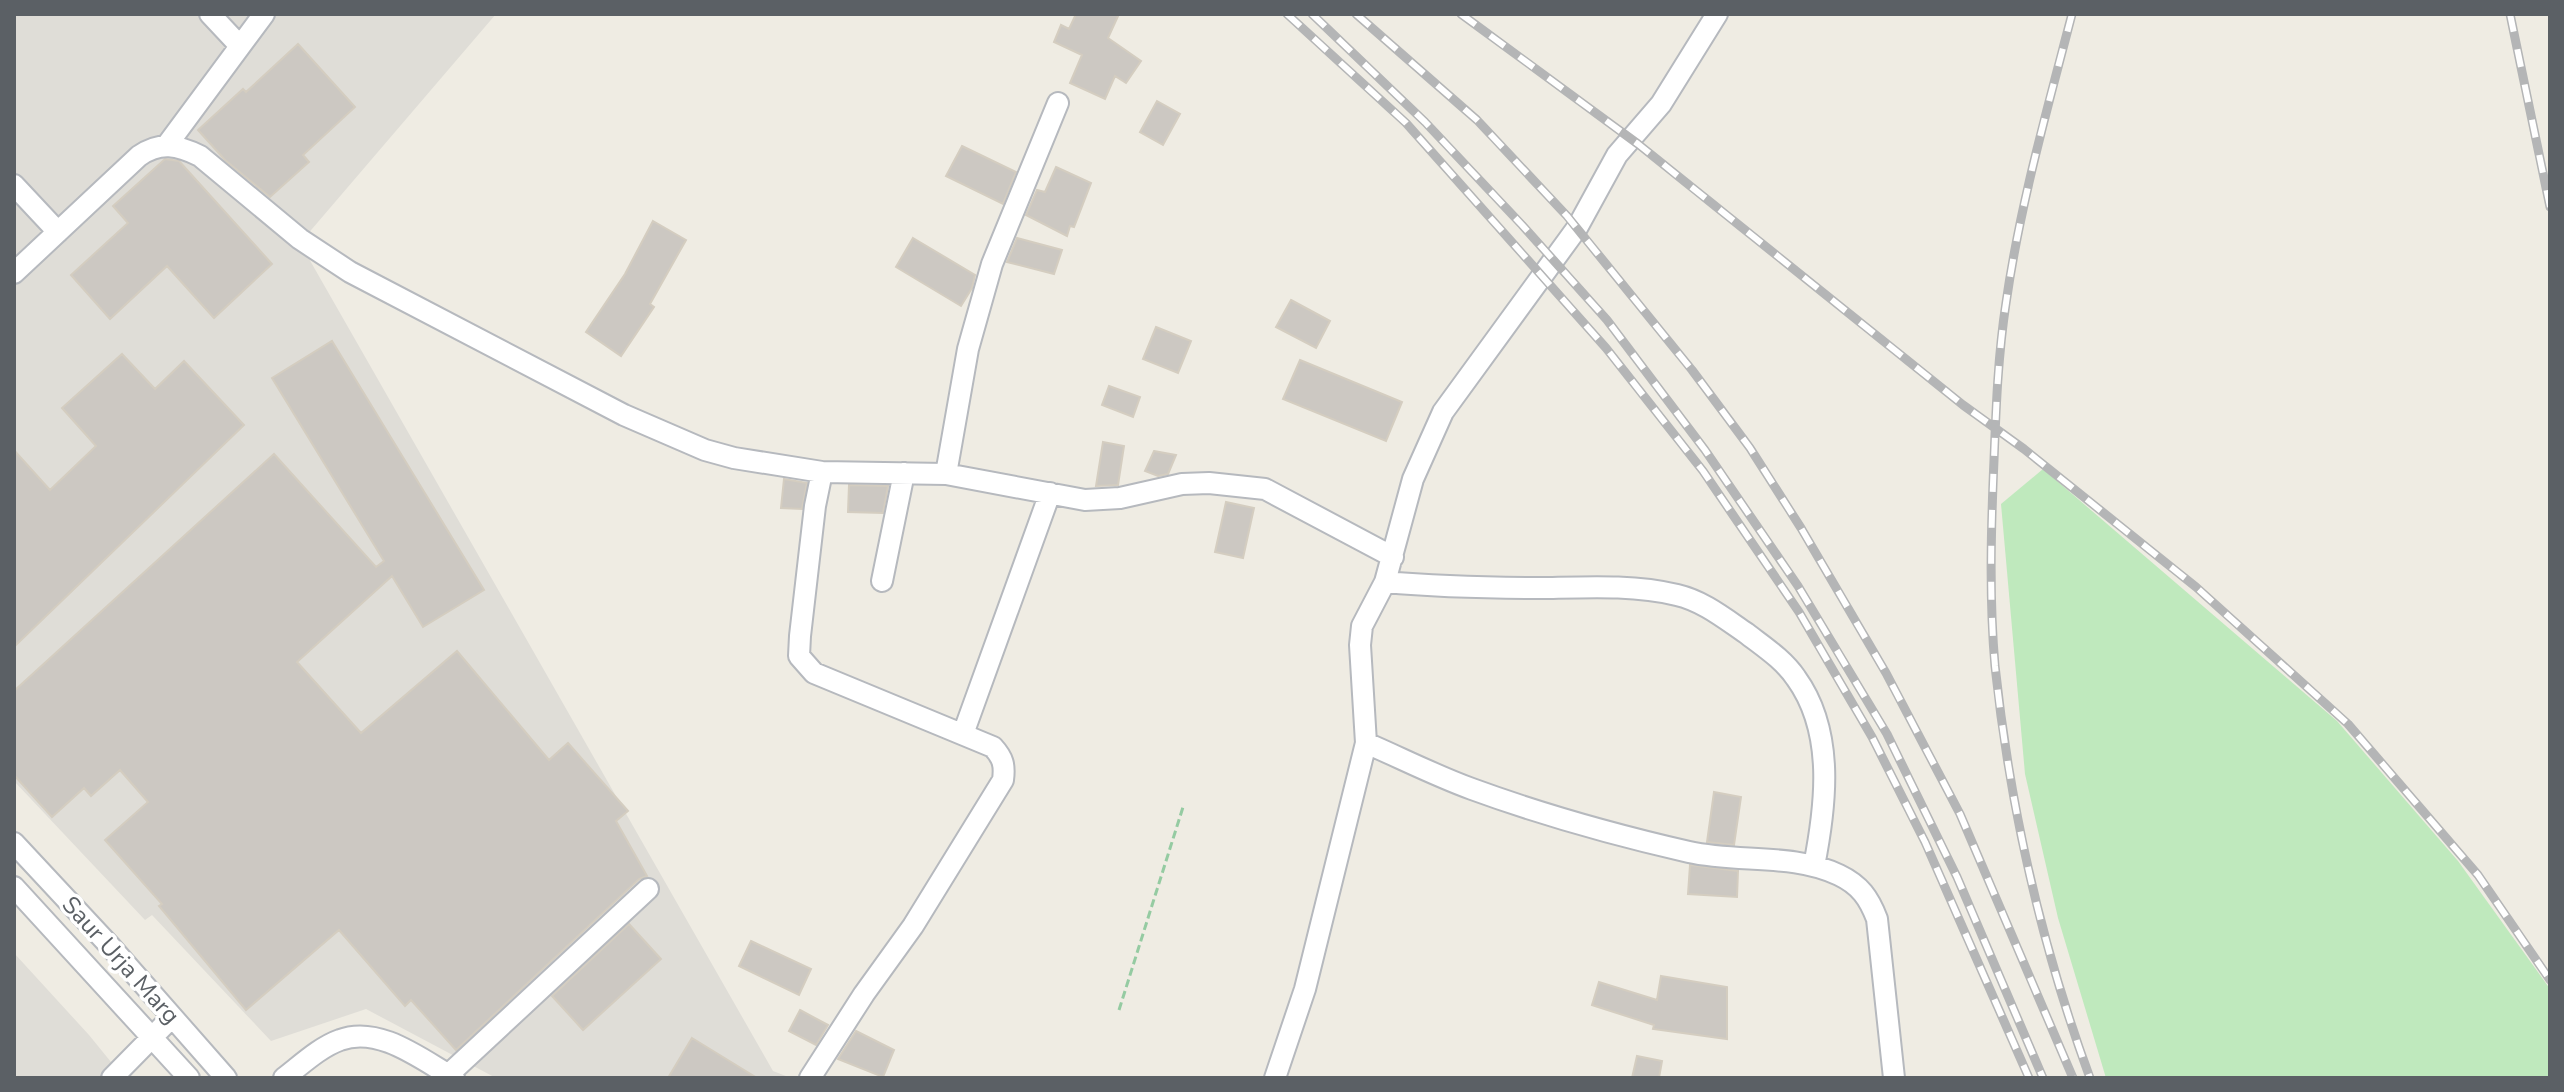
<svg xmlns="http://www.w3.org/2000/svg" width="2564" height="1092" viewBox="0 0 2564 1092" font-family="'Nunito Sans',sans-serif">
  <rect width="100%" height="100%" fill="#efece3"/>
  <path fill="#dfddd7" d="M 14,14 L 496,14 L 300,243 L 773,1071 L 791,1078 L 496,1078 L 366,1009 L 271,1041 L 152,915 L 145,920 L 14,781 Z
    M 14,953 L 89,1035 L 124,1078 L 14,1078 Z"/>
  <path fill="#bfe9bd" d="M 2043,469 L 2337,721 L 2458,861 L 2550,989 L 2550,1078 L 2106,1078 L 2058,918 L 2025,774 L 2001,504 Z"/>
  <path fill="#ccc8c2" stroke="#d4cdc0" stroke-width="2" d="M 1076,14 L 1119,14 L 1108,38 L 1141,61 L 1126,83 L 1115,76 L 1105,99 L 1070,83 L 1082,55 L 1054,42 L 1061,25 L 1069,29 Z
    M 298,44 L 355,107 L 303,155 L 309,162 L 270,197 L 225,160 L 198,130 L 243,89 L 246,92 Z
    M 1157,101 L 1180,114 L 1163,145 L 1140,132 Z
    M 962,146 L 1016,172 L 1003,204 L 946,176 Z
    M 165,159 L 179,161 L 272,264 L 214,318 L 167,266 L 110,319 L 71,275 L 128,223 L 113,206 Z
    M 1056,167 L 1091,183 L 1074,227 L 1070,226 L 1067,236 L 1026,215 L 1037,190 L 1045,192 Z
    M 653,221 L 686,240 L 650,304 L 654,307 L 621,356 L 586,332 L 625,274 Z
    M 913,238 L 975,275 L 972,288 L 961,306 L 896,267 Z
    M 1017,238 L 1062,250 L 1054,274 L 1007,262 Z
    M 1291,300 L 1330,321 L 1316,348 L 1276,327 Z
    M 1156,327 L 1191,341 L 1178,373 L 1143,359 Z
    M 332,341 L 484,590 L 423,627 L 392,576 L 297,662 L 361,733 L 457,651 L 549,760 L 568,743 L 628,811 L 616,821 L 647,876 L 639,879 L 456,1050 L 411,1000 L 405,1006 L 339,930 L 246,1010 L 159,906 L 162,904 L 105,840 L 148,802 L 120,770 L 91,796 L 84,788 L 52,817 L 14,775 L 14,691 L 274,454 L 376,567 L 384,561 L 272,378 Z
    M 122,354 L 155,389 L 184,361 L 244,425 L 14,647 L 14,450 L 50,490 L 96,446 L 62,408 Z
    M 1300,360 L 1402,402 L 1386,441 L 1283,399 Z
    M 1109,386 L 1140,397 L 1133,417 L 1102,405 Z
    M 1103,442 L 1124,446 L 1118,485 L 1096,486 Z
    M 1154,451 L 1176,455 L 1168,474 L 1158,476 L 1145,471 Z
    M 784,479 L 807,483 L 802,509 L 781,508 Z
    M 849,485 L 888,486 L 883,513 L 848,512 Z
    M 1226,502 L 1254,508 L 1243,558 L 1215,552 Z
    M 1714,792 L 1741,797 L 1734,845 L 1707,842 Z
    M 1690,865 L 1738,871 L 1737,897 L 1688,894 Z
    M 629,924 L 661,959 L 583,1030 L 552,996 Z
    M 751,941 L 811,969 L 799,995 L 739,966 Z
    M 1661,976 L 1727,987 L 1727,1039 L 1653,1029 L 1654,1025 L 1592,1005 L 1599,982 L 1657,1000 Z
    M 800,1010 L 828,1025 L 816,1045 L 789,1031 Z
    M 856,1031 L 894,1050 L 883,1077 L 838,1059 Z
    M 692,1038 L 757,1078 L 668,1078 Z
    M 1637,1056 L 1662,1061 L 1659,1078 L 1632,1078 Z"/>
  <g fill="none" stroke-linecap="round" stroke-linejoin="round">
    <g stroke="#b6b9be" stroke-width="24">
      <path id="minor" d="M 210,14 L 240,46
        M 167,145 L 264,14
        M 14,185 L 58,232
        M 14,273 L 139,156 C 160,141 178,145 200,156 L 300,239 L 350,272 L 624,415 L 705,450 L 734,458 L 822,472 L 946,474 L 1085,500 L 1120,498 L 1182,484 L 1209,483 L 1265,489 L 1393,557
        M 946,474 L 968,349 L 992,264 L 1058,103
        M 882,581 L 904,473
        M 1385,582 C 1440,587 1494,588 1549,588 C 1591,587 1636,585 1677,595 C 1703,601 1724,618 1746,633 C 1764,647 1783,659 1796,678 C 1835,732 1826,805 1814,866
        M 963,734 L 1050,493
        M 1366,743 C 1401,758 1436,776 1472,789 C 1543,815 1615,835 1689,852 C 1738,863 1793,853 1839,875 C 1860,885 1869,898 1877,919 L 1894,1078
        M 14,843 L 110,946 L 226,1078
        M 14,887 L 189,1078
        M 448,1075 L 648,889
        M 112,1078 L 172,1017
        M 284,1078 C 301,1065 320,1047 340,1040 C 379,1025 422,1060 454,1078
        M 810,1078 L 864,994 L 913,926 L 1003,780 C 1005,765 1003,758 993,747 L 814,673 L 799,656 L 800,636 L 815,506 L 822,472
        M 1275,1078 L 1305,989 L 1366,743 L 1360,645 L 1362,626 L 1385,582 L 1413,479 L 1443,412 L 1577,228 L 1617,155 L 1661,104 L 1717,14"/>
    </g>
    <path stroke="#95cba2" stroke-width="3" stroke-dasharray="8 4" stroke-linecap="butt" d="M 1119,1010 L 1184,804"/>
    <use href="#minor" stroke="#fff" stroke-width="20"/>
    <g stroke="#b4b5b6" stroke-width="9">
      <path id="rail" d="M 1287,14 L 1406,123 L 1606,348 L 1703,471 L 1799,612 L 1872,737 L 1925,842 L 2029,1078
        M 1312,14 L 1425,122 L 1522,225 L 1607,320 L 1705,450 L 1798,586 L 1887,734 L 1957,877 L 2043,1078
        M 1356,14 L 1477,120 L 1567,216 L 1692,370 L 1750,448 L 1801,528 L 1886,673 L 1960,814 L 2073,1078
        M 1461,14 L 1638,144 L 1963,405 L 2024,449 L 2196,587 L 2348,724 L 2478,875 L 2550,980
        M 2072,14 C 2047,110 2020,205 2006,303 C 1998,355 1996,408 1994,460 C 1991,528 1989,598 1995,666 C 2010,807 2041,945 2090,1078
        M 2510,14 L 2550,207"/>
    </g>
    <use href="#rail" stroke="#fff" stroke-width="6" stroke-dasharray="18" stroke-linecap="butt"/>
  </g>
  <g text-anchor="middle" stroke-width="7" stroke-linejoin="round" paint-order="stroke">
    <g font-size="24" fill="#5b6065" stroke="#fff">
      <text transform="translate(121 960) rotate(48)" y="8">Saur Urja Marg</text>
    </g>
  </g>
  <rect width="2564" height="1092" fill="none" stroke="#5b6065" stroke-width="32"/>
</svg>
